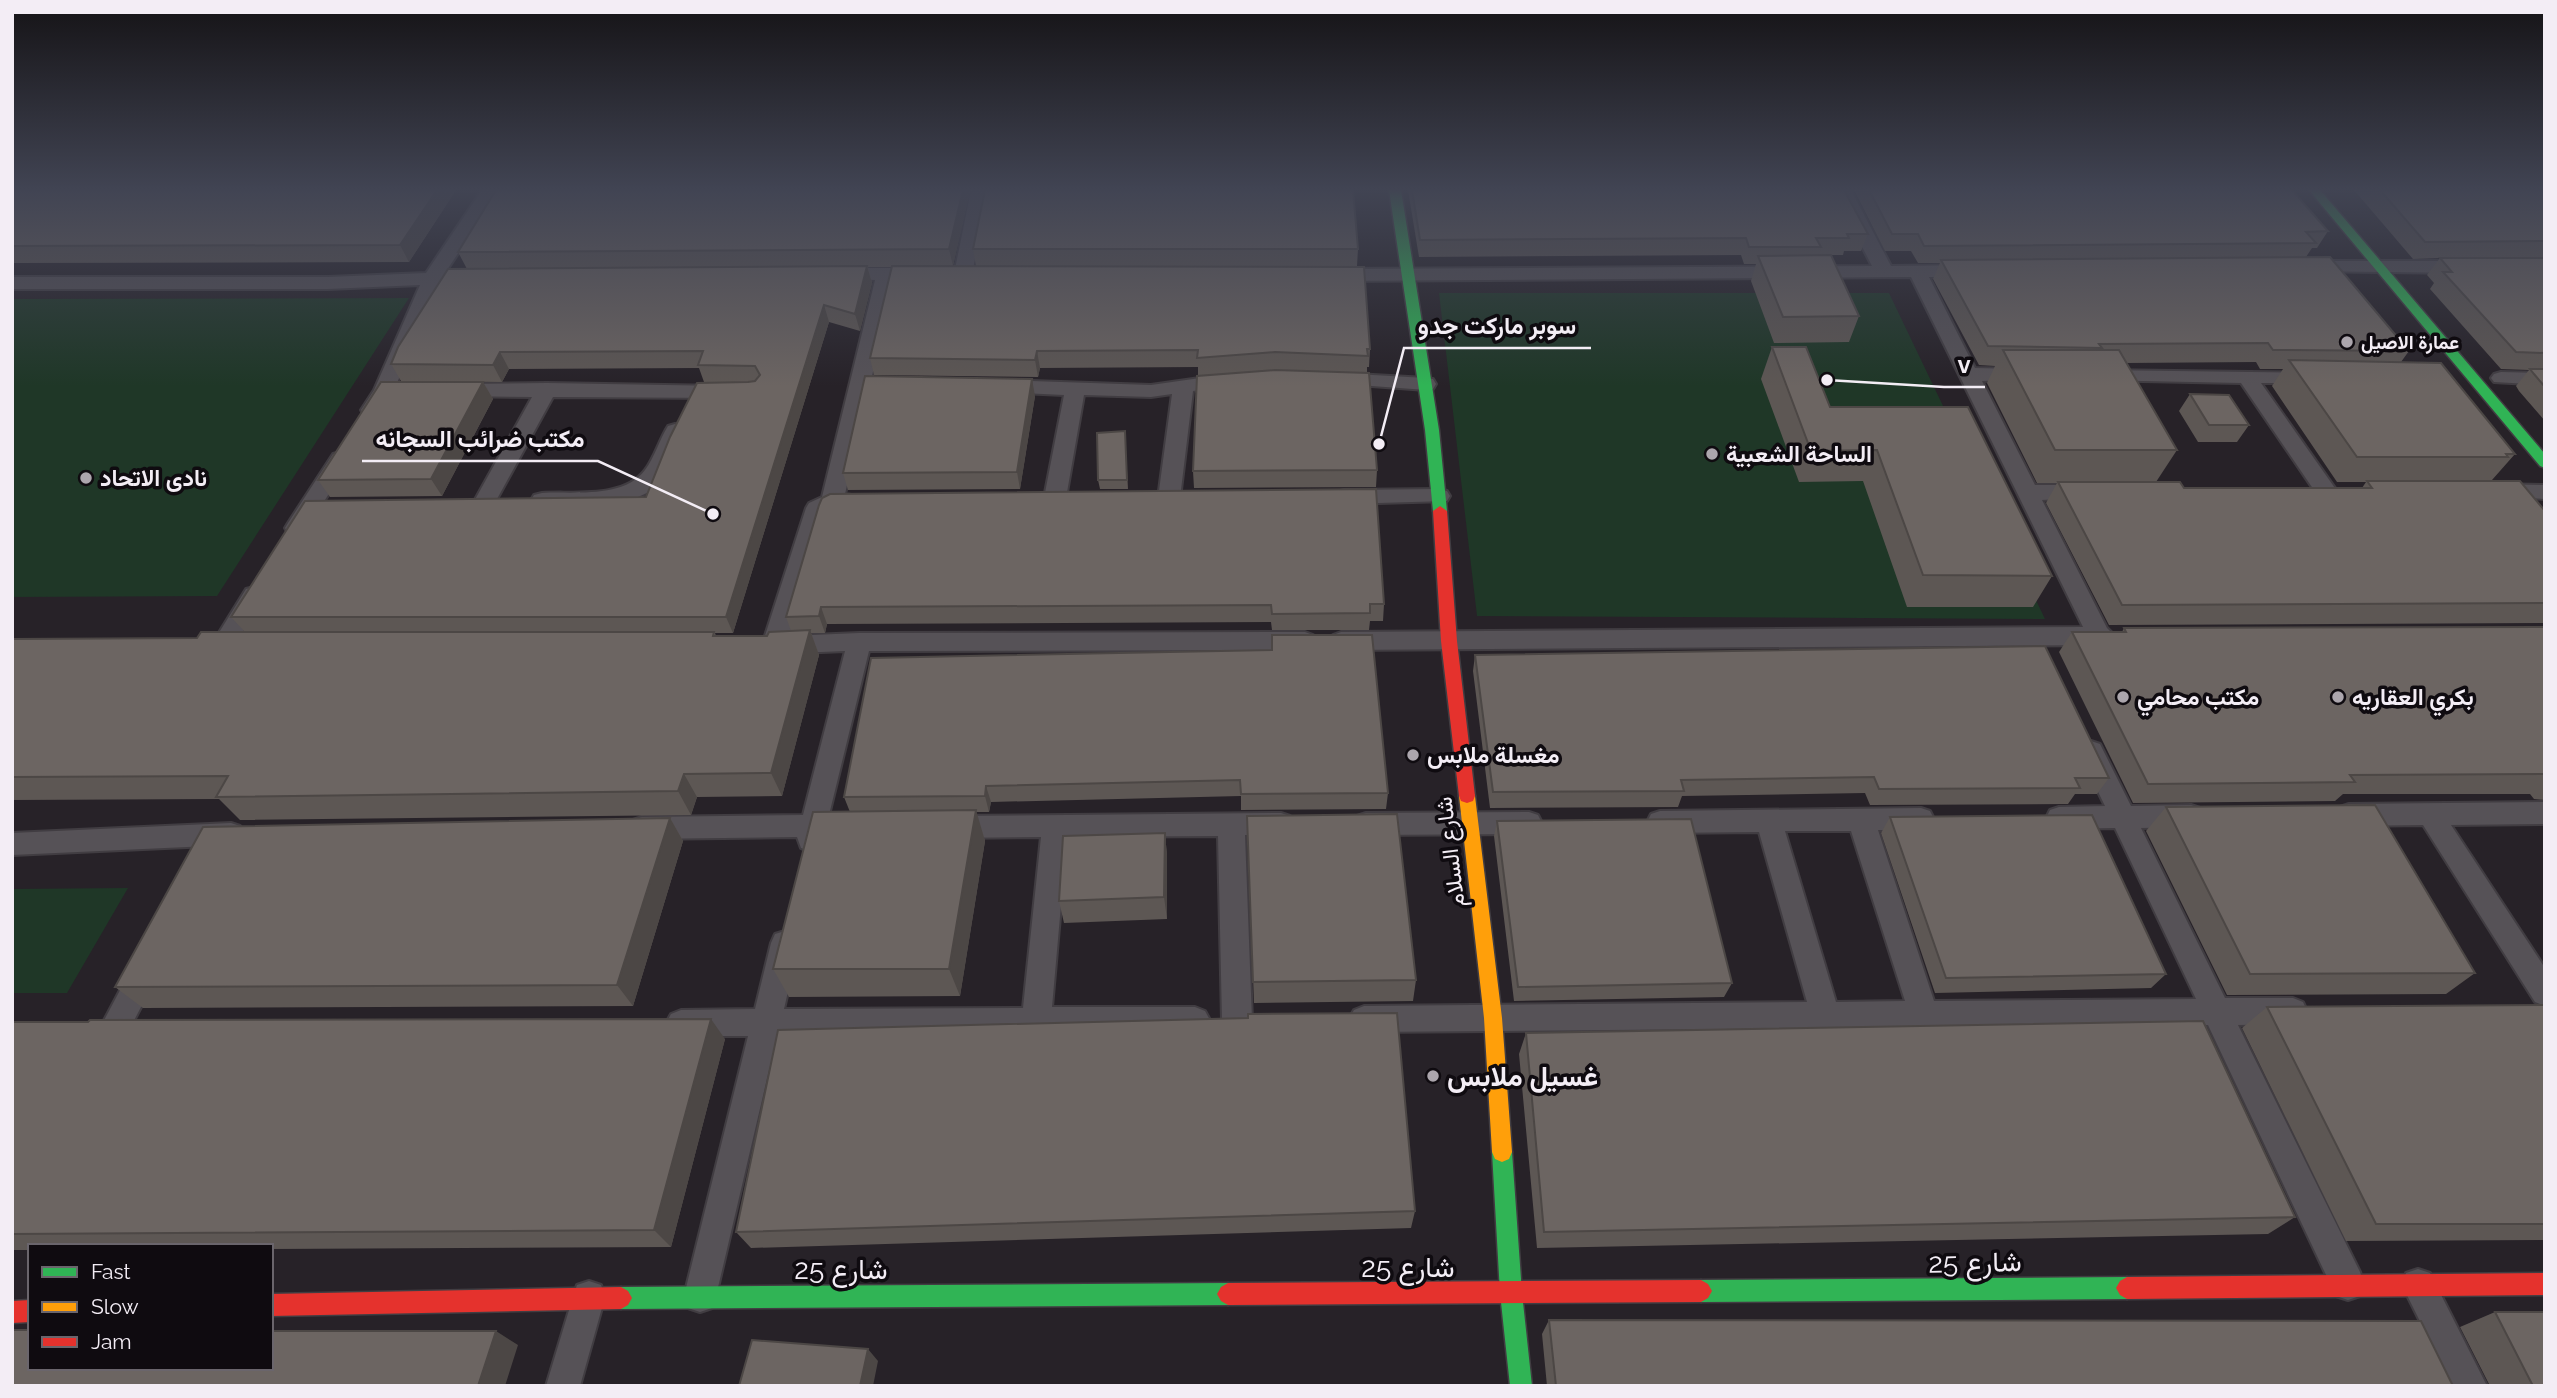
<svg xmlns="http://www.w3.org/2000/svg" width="2557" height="1398" viewBox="0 0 2557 1398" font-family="Raleway,Vazirmatn,sans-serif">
  <rect width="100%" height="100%" fill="#272228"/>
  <path fill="#1f3727" d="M 1439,293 L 1889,293 L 2045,619 L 1477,616 Z
    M 409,298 L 217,596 L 12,597 L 12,299 Z
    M 128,888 L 67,993 L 12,993 L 12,889 Z"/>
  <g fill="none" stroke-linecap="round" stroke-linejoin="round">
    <g stroke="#413d42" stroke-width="4">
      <path id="street" d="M 482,190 L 500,190 L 445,273 L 476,271 L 485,277 L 476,283 L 439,284 L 394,390 L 378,415 L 364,415 L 361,410 L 374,390 L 420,285 L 328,289 L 12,289 L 12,277 L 328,277 L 426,273 Z
        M 971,190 L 989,190 L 972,274 L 963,280 L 954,274 Z
        M 1833,190 L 1851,190 L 1891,266 L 1970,265 L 1979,271 L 1970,277 L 1929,277 L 1975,368 L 2022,369 L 2029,371 L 2032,375 L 2029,379 L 1982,381 L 2035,485 L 2086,485 L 2094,487 L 2097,492 L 2094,497 L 2042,500 L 2107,628 L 2115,636 L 2111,642 L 2103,645 L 1341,650 L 1333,647 L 1329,641 L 1333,635 L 1341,632 L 2083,627 L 1911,277 L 1331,281 L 1322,275 L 1331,269 L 1872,266 Z
        M 2307,261 L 2467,261 L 2476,267 L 2467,273 L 2300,271 L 2298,267 Z
        M 838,268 L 924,268 L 933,274 L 924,280 L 894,280 L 845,494 L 858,496 L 861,501 L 858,506 L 835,508 L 827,512 L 789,636 L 859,633 L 1305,632 L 1313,635 L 1317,641 L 1313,647 L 1305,650 L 869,651 L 829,815 L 852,818 L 856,826 L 852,834 L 824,837 L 819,848 L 810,851 L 801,848 L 797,837 L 642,839 L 633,836 L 629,828 L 633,820 L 642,817 L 803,815 L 845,651 L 774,654 L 766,651 L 762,645 L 806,508 L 809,503 L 822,497 L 875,280 L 831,278 L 829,274 L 831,270 Z
        M 2100,370 L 2316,373 L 2319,377 L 2316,381 L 2309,383 L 2261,383 L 2337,491 L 2334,496 L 2326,498 L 2318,496 L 2241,383 L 2093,380 L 2090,376 L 2093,372 Z
        M 2501,372 L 2545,373 L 2545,385 L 2494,382 L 2491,378 L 2494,374 Z
        M 1338,373 L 1426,378 L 1433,379 L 1436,384 L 1433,389 L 1426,390 L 1331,383 L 1328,379 L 1331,375 Z
        M 1228,374 L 1235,376 L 1238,380 L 1235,384 L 1193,391 L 1180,498 L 1177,503 L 1169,505 L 1161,503 L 1158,498 L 1172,394 L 1151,397 L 1084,395 L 1066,498 L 1063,503 L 1055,505 L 1047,503 L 1044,498 L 1064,395 L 1000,392 L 993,391 L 990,386 L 993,381 L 1000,380 L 1151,385 Z
        M 547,383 L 725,386 L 732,387 L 735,392 L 732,397 L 725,398 L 553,397 L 491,510 L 483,513 L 475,510 L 472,505 L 532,397 L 454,396 L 447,395 L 444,390 L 447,385 L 454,384 Z
        M 675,424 L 682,426 L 685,431 C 677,450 670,475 653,489 C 632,506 560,513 534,505 L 531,500 L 534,495 L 542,493 C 573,491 624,499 645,470 C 655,457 659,440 668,426 Z
        M 340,452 L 347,454 L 351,459 L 304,533 L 296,536 L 288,533 L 285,528 L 288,523 L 333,454 Z
        M 2496,484 L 2545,485 L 2545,499 L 2488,496 L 2485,491 L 2488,486 Z
        M 1439,489 L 1447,491 L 1450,496 L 1447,501 L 1344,504 L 1336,502 L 1333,497 L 1336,492 L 1344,490 Z
        M 254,587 L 262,589 L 266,595 L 262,601 L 231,651 L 223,654 L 215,651 L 211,645 L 215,639 L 246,589 Z
        M 2091,741 L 2100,744 L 2131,806 L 2191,805 L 2200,808 L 2204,816 L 2200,824 L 2191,827 L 2141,828 L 2225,998 L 2293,998 L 2303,1002 L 2307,1011 L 2303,1020 L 2293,1024 L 2238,1025 L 2360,1272 L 2364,1284 L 2360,1296 L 2348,1300 L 2336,1296 L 2208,1025 L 1364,1032 L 1354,1028 L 1349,1019 L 1354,1010 L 1364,1006 L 1807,1002 L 1759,832 L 1660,833 L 1651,830 L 1647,822 L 1651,814 L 1660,811 L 1921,808 L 1930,811 L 1934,819 L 1930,827 L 1921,830 L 1878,830 L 1934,1001 L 2196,999 L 2115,828 L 2059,829 L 2050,826 L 2046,818 L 2050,810 L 2059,807 L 2105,806 L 2078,751 L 2082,744 ZM 1785,831 L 1851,831 L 1905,1001 L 1836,1002 Z
        M 2545,802 L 2545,824 L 2451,825 L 2545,968 L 2545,1006 L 2535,1002 L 2423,825 L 2349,826 L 2340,823 L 2336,815 L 2340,807 L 2349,804 Z
        M 1529,812 L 1538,815 L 1542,823 L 1538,831 L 1529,834 L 1366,835 L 1357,832 L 1353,824 L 1357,816 L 1366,813 Z
        M 1281,813 L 1290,816 L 1294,824 L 1290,832 L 1281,835 L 1245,835 L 1252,1020 L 1247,1029 L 1237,1033 L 1227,1029 L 1222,1020 L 1218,836 L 1067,837 L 1052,1007 L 1195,1007 L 1205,1011 L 1210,1020 L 1205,1029 L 1195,1033 L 777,1036 L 716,1296 L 712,1308 L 700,1312 L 688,1308 L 684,1296 L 748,1036 L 681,1036 L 671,1032 L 666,1023 L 671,1014 L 681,1010 L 755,1009 L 771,943 L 775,934 L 785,931 L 795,934 L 799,943 L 784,1009 L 1023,1008 L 1041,837 L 950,838 L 941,835 L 937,827 L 941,819 L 950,816 Z
        M 231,823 L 240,826 L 244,834 L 240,842 L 231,845 L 12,855 L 12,833 Z
        M 145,958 L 155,962 L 159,971 L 155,980 L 126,1036 L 116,1039 L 106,1036 L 101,1026 L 135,962 Z
        M 2418,1269 L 2430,1273 L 2487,1386 L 2452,1386 L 2402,1285 L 2406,1273 Z
        M 589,1281 L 601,1285 L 605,1297 L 580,1386 L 546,1386 L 573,1297 L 577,1285 Z"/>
    </g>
    <g stroke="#413d42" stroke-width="3">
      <path id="fast" d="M 1389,190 L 1401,190 L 1439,430 L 1447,511 L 1440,516 L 1433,511 L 1425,430 Z
        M 2309,190 L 2320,190 L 2545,454 L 2545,468 L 2540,466 Z
        M 1502,1142 L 1509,1145 L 1512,1152 L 1522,1293 L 1532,1386 L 1510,1386 L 1500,1293 L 1492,1152 L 1495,1145 Z
        M 2127,1277 L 2134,1281 L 2138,1288 L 2134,1295 L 2127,1299 L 1701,1302 L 1694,1298 L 1690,1291 L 1694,1284 L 1701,1280 Z
        M 1228,1283 L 1235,1287 L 1239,1294 L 1235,1301 L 1228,1305 L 621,1309 L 614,1305 L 610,1298 L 614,1291 L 621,1287 Z"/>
    </g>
    <g stroke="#413d42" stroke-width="3">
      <path id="slow" d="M 1467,789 L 1473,791 L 1475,796 L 1502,1018 L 1512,1152 L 1509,1159 L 1502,1162 L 1495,1159 L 1492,1152 L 1484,1018 L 1459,796 L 1461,791 Z"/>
    </g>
    <g stroke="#413d42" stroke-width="3">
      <path id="jam" d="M 1440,506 L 1447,511 L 1457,641 L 1475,796 L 1473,801 L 1467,803 L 1461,801 L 1459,796 L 1441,641 L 1433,511 Z
        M 2545,1273 L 2545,1295 L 2127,1299 L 2120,1295 L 2116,1288 L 2120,1281 L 2127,1277 Z
        M 1701,1280 L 1708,1284 L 1712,1291 L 1708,1298 L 1701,1302 L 1228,1305 L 1221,1301 L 1217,1294 L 1221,1287 L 1228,1283 Z
        M 621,1287 L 628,1291 L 632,1298 L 628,1305 L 621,1309 L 271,1316 L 271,1294 Z
        M 30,1300 L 30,1322 L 12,1323 L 12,1301 Z"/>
    </g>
    <use href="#street" fill="#565257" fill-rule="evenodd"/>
    <use href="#fast" fill="#30b455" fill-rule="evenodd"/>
    <use href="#slow" fill="#ff9f0a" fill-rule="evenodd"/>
    <use href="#jam" fill="#e5322d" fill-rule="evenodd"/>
  </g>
  <path fill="#5d5754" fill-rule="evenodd" d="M 12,190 L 456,190 L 409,262 L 12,263 Z
    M 496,190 L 970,190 L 953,266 L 976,266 L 973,249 L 1358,249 L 1357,266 L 1146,266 L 1370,349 L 1369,367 L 1367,367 L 1367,373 L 1377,470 L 1376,487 L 1194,488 L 1193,471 L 1198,375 L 1198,367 L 1040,368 L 1038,377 L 874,375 L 870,358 L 892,267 L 868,267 L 872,283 L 860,331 L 829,322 L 733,633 L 715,633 L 716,636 L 767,636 L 791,631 L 786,617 L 819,505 L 1384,604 L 1383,621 L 1370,621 L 1369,630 L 1272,630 L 1271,622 L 827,624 L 825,633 L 811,633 L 819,655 L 782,796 L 697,797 L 691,815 L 240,820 L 219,799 L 12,800 L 12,639 L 197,638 L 245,632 L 231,617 L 646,497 L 704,382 L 699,368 L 509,369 L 502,382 L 401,381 L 391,364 L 467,269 L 458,252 Z
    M 1408,190 L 1844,190 L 1868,234 L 1861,251 L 1844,251 L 1843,255 L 1818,255 L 1859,316 L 1849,342 L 1774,343 L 1751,281 L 1756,264 L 1744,264 L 1741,255 L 1419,257 Z
    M 1854,190 L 2292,190 L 2328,231 L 2317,248 L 2312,248 L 2306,257 L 2409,351 L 2401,362 L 2515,454 L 2492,480 L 2488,480 L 2487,481 L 2545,511 L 2545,623 L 2109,625 L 2046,503 L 2057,483 L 2037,483 L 1987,383 L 1995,366 L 1979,365 L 1933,279 L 1940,263 L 1918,263 L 1911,251 L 1885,251 ZM 2256,362 L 2260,369 L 2283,369 L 2272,386 L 2337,482 L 2366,482 L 2362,488 L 2184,488 L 2156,482 L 2177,450 L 2126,363 Z
    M 2354,190 L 2545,190 L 2545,421 L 2519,391 L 2516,386 L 2529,370 L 2501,369 L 2430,289 L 2434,283 L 2427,275 L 2440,258 L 2413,259 Z
    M 1772,347 L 1830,407 L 2052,576 L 2033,607 L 1907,607 L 1863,481 L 1799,482 L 1761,379 Z
    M 483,382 L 493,399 L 442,496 L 330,497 L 318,480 Z
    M 2190,394 L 2249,425 L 2237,442 L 2198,442 L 2179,411 Z
    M 1035,396 L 1020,489 L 848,490 L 843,473 Z
    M 1125,431 L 1128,489 L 1100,489 L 1098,480 Z
    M 2545,627 L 2545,800 L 2534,799 L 2530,794 L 2343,794 L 2335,801 L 2133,803 L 2059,652 L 2072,632 L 2122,632 L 2124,628 Z
    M 1475,655 L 2109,778 L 2097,794 L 2075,794 L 2068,804 L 1870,805 L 1865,793 L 1682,796 L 1678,807 L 1490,808 L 1473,671 Z
    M 871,658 L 1388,793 L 1386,809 L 1241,810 L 1241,796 L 991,802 L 989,812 L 976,812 L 985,841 L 960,996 L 789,997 L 773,969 L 850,812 L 844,797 Z
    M 2166,807 L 2475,973 L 2446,994 L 2227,995 L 2146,831 Z
    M 1247,816 L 1416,980 L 1413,1001 L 1254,1003 Z
    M 1890,817 L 2166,974 L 2151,988 L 1935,993 L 1881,833 Z
    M 670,818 L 683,841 L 633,1006 L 143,1008 L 115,987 Z
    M 1497,821 L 1732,983 L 1724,997 L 1514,1001 L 1494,836 Z
    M 1165,833 L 1167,856 L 1167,919 L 1064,923 L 1059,901 Z
    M 2545,1005 L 2545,1240 L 2346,1241 L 2242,1028 L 2267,1007 Z
    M 12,1022 L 725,1039 L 671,1247 L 271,1249 L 271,1246 L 30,1246 L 30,1250 L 12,1250 Z
    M 1526,1033 L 2295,1217 L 2268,1234 L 1537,1248 L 1519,1054 Z
    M 1415,1211 L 1411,1228 L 751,1248 L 736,1232 Z
    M 2495,1312 L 2545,1386 L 2490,1386 L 2460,1327 Z
    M 1549,1320 L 2453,1386 L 1547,1386 L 1542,1334 Z"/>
  <path fill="#4c4745" d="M 437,190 L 456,190 L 409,262 L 400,245 Z
    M 963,190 L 970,190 L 953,266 L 949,249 Z
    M 867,266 L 872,283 L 860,331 L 855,314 Z
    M 824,305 L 829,322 L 733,633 L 726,617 Z
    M 1037,351 L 1040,368 L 1038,377 L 1035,360 Z
    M 500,352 L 509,369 L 502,382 L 493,365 Z
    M 1032,379 L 1035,396 L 1020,489 L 1017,472 Z
    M 483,382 L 493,399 L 442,496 L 431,479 Z
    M 821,607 L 827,624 L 825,633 L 819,616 Z
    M 810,630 L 819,655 L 782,796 L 771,773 Z
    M 684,774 L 697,797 L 691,815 L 678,791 Z
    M 986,786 L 991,802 L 989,812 L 985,796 Z
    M 976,810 L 985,841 L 960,996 L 949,969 Z
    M 670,818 L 683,841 L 633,1006 L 617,985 Z
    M 1165,833 L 1167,856 L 1167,919 L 1164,897 Z
    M 711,1019 L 725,1039 L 671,1247 L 654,1230 Z
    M 496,1331 L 518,1345 L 505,1386 L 478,1386 Z
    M 868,1349 L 878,1361 L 873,1386 L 860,1386 Z"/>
  <path fill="#6c6562" stroke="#4c4745" stroke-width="2" d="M 12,190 L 437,190 L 400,245 L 12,246 Z
    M 496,190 L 963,190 L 949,249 L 458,252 Z
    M 985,190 L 1353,190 L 1358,249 L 973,249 Z
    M 1412,190 L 1844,190 L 1868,234 L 1847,234 L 1849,238 L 1816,238 L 1821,247 L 1749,247 L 1746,238 L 1420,240 Z
    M 1869,190 L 2292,190 L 2328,231 L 2306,232 L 2316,243 L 1924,246 L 1918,234 L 1892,234 Z
    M 2380,190 L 2545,190 L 2545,241 L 2425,242 Z
    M 1831,255 L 1859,316 L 1783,317 L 1758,256 Z
    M 2330,257 L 2409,351 L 2273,350 L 2268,343 L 2099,344 L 2102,348 L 1988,346 L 1941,260 Z
    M 2440,258 L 2545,258 L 2545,353 L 2516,352 L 2443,272 L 2452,272 Z
    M 867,266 L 855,314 L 824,305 L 726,617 L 231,617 L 305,501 L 646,497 L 670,437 L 697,383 L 748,382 L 755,381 L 760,375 L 755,366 L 698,365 L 703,351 L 500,352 L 493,365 L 391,364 L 398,347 L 448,269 Z
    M 892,266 L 1364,267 L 1370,349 L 1367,349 L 1368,356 L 1275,352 L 1197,358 L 1198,350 L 1037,351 L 1035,360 L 870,358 Z
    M 1772,347 L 1806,347 L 1830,407 L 1968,407 L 2052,576 L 1923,575 L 1877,450 L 1811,451 Z
    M 2003,350 L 2119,350 L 2177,450 L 2055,450 Z
    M 2289,360 L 2441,363 L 2515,454 L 2506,454 L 2508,457 L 2357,457 Z
    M 2530,369 L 2545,369 L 2545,387 L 2534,374 Z
    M 1275,370 L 1369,373 L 1377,470 L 1193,471 L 1197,376 Z
    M 865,376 L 1032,379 L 1017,472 L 843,473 Z
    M 381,382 L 483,382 L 431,479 L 318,480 Z
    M 2190,394 L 2229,395 L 2249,425 L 2209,425 Z
    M 1125,431 L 1127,480 L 1098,480 L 1097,433 Z
    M 2367,481 L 2520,481 L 2545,511 L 2545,603 L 2122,605 L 2058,482 L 2180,482 L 2184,488 L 2372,488 Z
    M 1376,489 L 1384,604 L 1370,604 L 1370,613 L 1272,614 L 1271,605 L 821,607 L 819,616 L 786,617 L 819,505 L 822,498 L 830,494 Z
    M 2545,627 L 2545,774 L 2350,775 L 2355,782 L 2148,784 L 2072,632 L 2126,632 L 2124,628 Z
    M 810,630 L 771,773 L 684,774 L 678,791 L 216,797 L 228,776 L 12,777 L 12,639 L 197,638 L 201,632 L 714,632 L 713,636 L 767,636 L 769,632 Z
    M 1272,635 L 1372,635 L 1388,793 L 1241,794 L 1240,780 L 986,786 L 985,796 L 844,797 L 871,658 L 1272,650 Z
    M 2045,646 L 2109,778 L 2075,778 L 2080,788 L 1879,789 L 1874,777 L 1681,780 L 1684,791 L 1493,792 L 1475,655 Z
    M 2375,805 L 2475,973 L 2250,974 L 2166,807 Z
    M 976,810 L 949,969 L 773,969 L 813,812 Z
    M 1397,814 L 1416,980 L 1253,982 L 1247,816 Z
    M 2092,815 L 2166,974 L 1946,978 L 1890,817 Z
    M 670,818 L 617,985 L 115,987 L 203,827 Z
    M 1691,819 L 1732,983 L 1518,987 L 1497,821 Z
    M 1165,833 L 1164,897 L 1059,901 L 1063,836 Z
    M 2545,1005 L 2545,1224 L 2376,1224 L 2267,1007 Z
    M 1397,1013 L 1415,1211 L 736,1232 L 778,1030 L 1248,1018 L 1248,1014 Z
    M 711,1019 L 654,1230 L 12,1234 L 12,1022 L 88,1022 L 90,1020 Z
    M 2203,1021 L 2295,1217 L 1544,1232 L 1526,1033 Z
    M 2495,1312 L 2545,1312 L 2545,1386 L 2533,1386 Z
    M 1549,1320 L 2421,1321 L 2453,1386 L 1556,1386 Z
    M 12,1330 L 30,1330 L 30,1368 L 271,1368 L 271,1331 L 496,1331 L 478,1386 L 12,1386 Z
    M 752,1340 L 868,1349 L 860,1386 L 739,1386 Z"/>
  <linearGradient id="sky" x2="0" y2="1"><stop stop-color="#151316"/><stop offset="0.49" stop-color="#414453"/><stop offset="1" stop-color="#414453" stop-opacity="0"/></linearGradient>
  <rect width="2557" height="386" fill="url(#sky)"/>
  <g fill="#aca6ad" stroke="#0f0b10" stroke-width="2.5">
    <circle cx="2347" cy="342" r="7"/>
    <circle cx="1712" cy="454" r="7"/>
    <circle cx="86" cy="478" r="7"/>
    <circle cx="2123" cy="697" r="7"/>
    <circle cx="2338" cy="697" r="7"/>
    <circle cx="1413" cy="755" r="7"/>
    <circle cx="1433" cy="1076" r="7"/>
  </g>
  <g text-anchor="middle" stroke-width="7" stroke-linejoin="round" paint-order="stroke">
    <g font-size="19" font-weight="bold" fill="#f3edf5" stroke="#0f0b10" text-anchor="start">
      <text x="2361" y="349">عمارة الاصيل</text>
    </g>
    <g font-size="23" font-weight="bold" fill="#f3edf5" stroke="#0f0b10" text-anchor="start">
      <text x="1726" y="462">الساحة الشعبية</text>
      <text x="100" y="486">نادى الاتحاد</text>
      <text x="2137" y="705">مكتب محامي</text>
      <text x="2352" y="705">بكري العقاريه</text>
      <text x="1427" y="763">مغسلة ملابس</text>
    </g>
    <g font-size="23" fill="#f3edf5" stroke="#0f0b10">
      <text transform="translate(1450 852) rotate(-97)" y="8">شارع السلام</text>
    </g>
    <g font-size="28" font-weight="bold" fill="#f3edf5" stroke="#0f0b10" text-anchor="start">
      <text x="1447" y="1086">غسيل ملابس</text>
    </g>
    <g font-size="28" fill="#f3edf5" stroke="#0f0b10">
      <text transform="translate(1975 1262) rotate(-1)" y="10">شارع 25</text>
      <text x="1408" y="1277">شارع 25</text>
      <text x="841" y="1279">شارع 25</text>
    </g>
  </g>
  <path fill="none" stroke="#f3edf5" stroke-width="2.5" d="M1379 444L1404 348H1591M1827 380L1944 387H1985M713 514L598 461H362"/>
  <g fill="#f3edf5" stroke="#0f0b10" stroke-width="2.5">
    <circle cx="1379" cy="444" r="7"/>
    <circle cx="1827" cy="380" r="7"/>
    <circle cx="713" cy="514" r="7"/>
  </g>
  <g font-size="24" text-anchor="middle" font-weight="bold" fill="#f3edf5" stroke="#0f0b10" stroke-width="7" stroke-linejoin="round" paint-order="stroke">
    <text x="1497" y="334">سوبر ماركت جدو</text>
    <text x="1964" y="373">v</text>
    <text x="480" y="447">مكتب ضرائب السجانه</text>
  </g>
  <rect width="2557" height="1398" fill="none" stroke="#f3edf5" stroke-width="28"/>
  <rect x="28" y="1244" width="245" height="126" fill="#0f0b10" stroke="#6a656c" stroke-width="2"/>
  <rect x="42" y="1267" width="35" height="10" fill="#30b455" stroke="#6a656c" stroke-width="2"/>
  <text x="91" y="1279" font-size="21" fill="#f3edf5">Fast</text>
  <rect x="42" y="1302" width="35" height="10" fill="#ff9f0a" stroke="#6a656c" stroke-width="2"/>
  <text x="91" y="1314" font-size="21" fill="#f3edf5">Slow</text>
  <rect x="42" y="1337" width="35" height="10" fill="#e5322d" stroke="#6a656c" stroke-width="2"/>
  <text x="91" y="1349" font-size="21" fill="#f3edf5">Jam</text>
</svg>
